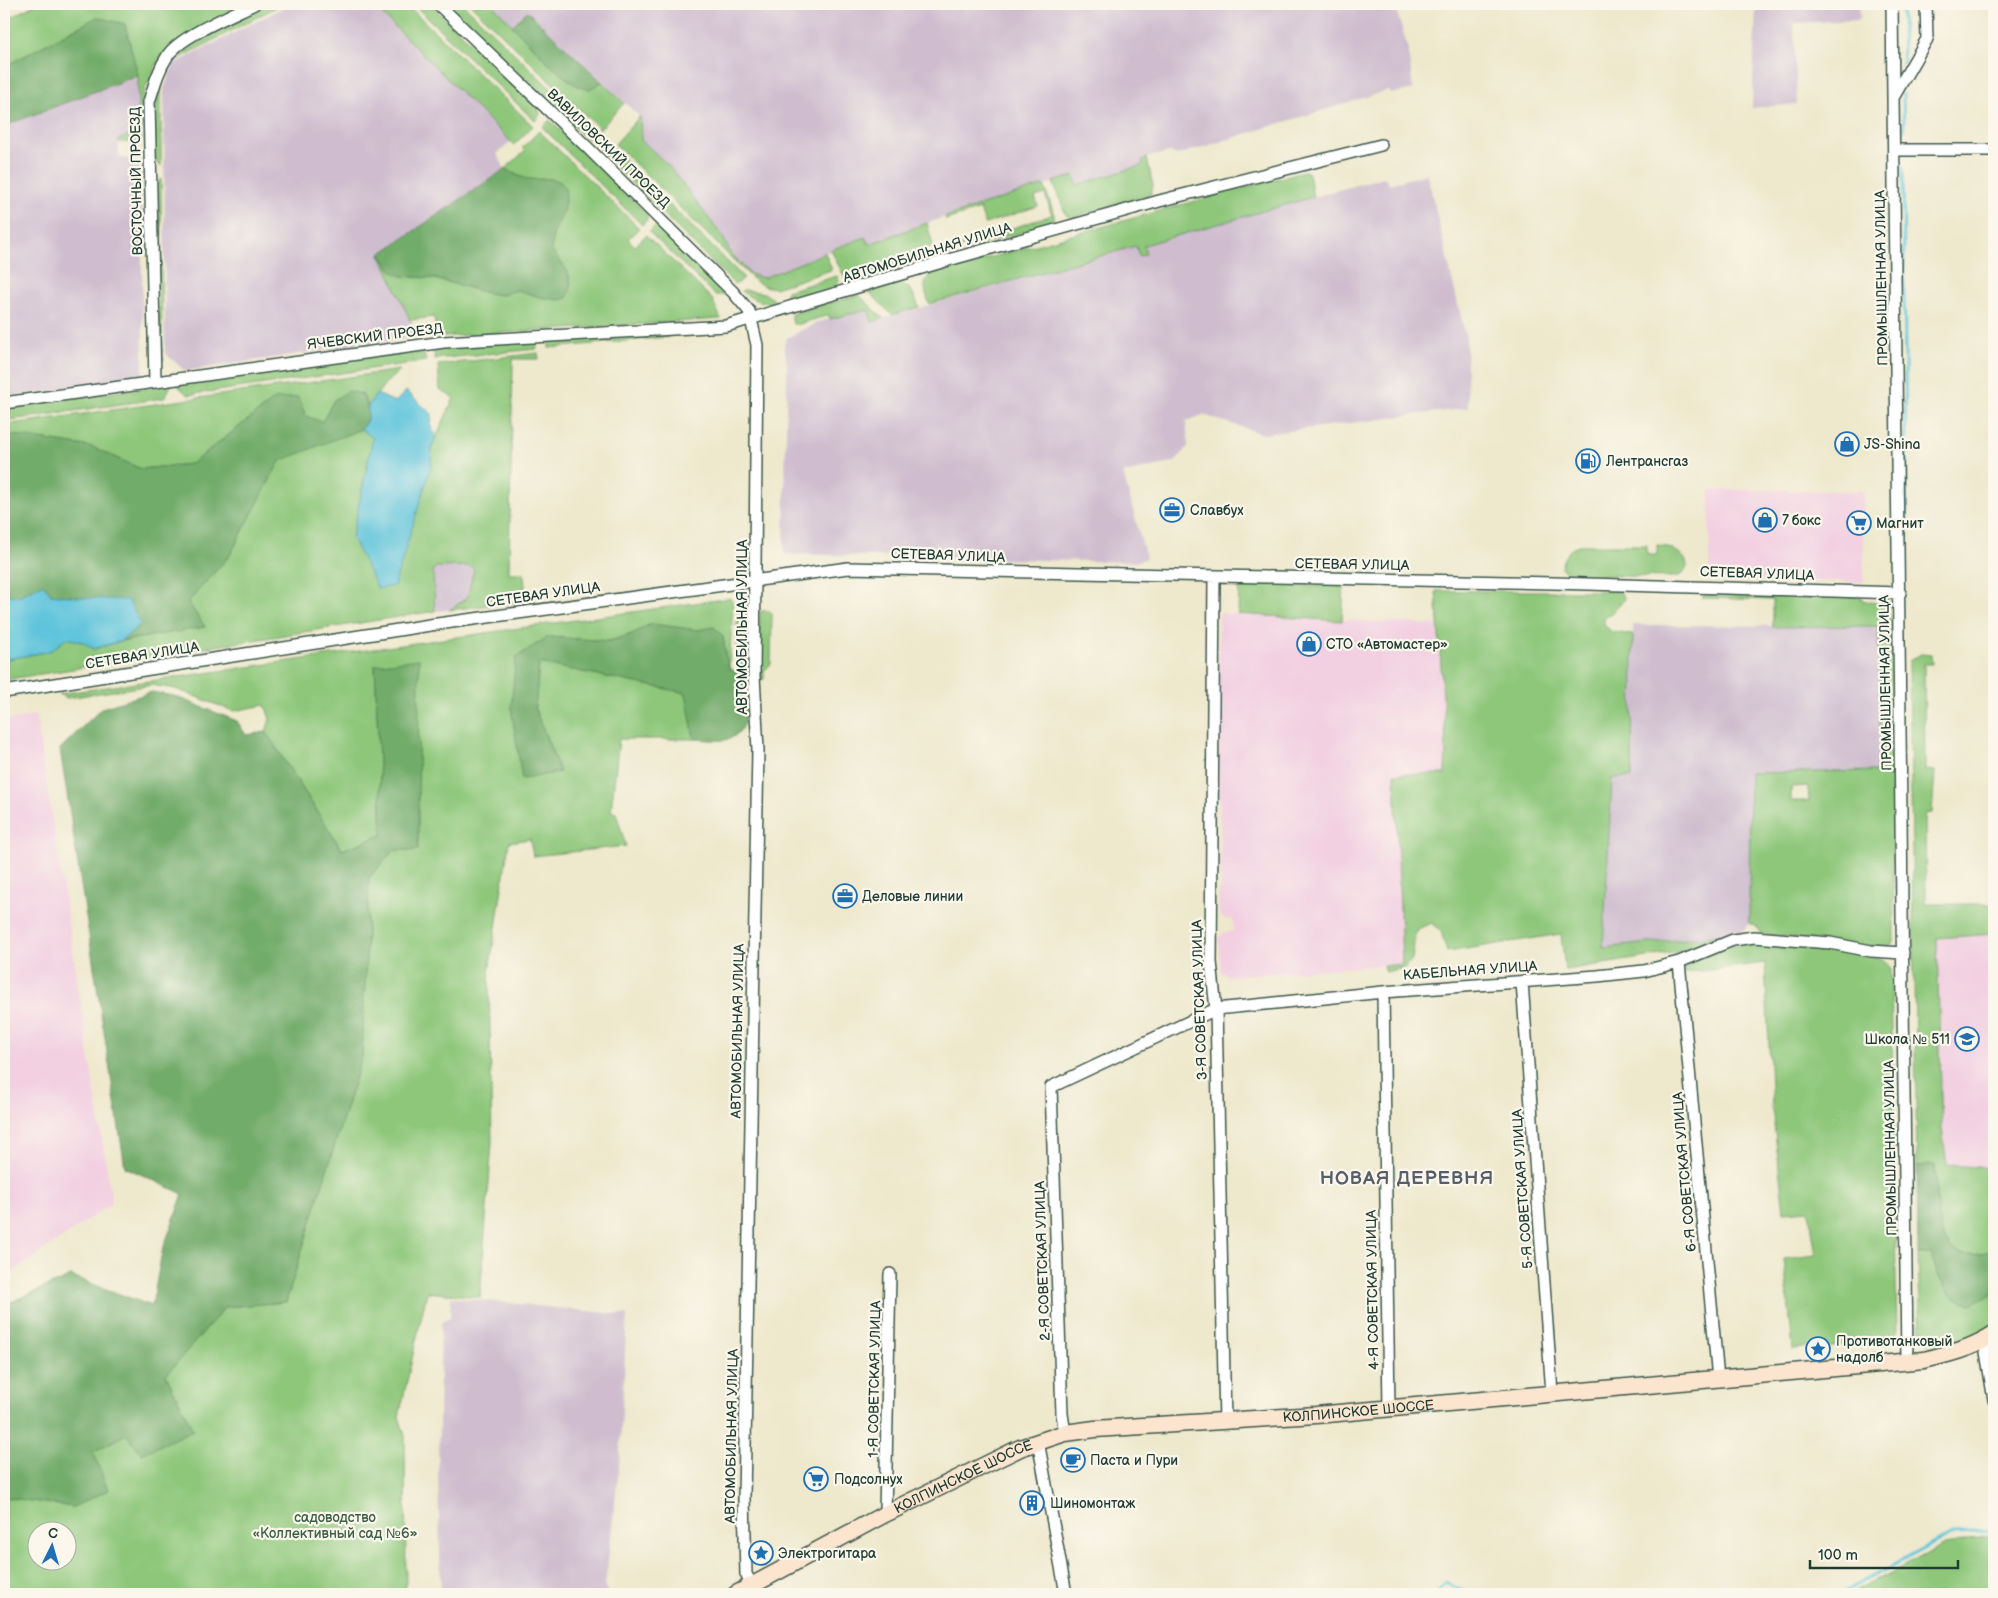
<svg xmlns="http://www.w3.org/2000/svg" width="1998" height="1598" viewBox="0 0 1998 1598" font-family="'Balsamiq Sans',sans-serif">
  <rect width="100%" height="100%" fill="#fbf7ec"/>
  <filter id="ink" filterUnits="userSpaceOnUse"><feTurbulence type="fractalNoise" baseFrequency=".02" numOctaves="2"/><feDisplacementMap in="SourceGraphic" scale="10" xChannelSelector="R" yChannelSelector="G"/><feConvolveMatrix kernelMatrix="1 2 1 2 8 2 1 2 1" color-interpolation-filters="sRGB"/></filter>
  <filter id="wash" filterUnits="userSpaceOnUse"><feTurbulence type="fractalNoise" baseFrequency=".0096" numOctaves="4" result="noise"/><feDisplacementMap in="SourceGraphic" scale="20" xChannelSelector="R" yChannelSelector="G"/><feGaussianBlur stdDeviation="1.12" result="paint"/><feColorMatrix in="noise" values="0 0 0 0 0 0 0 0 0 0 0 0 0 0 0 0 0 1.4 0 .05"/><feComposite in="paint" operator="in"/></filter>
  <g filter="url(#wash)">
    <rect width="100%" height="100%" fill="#eee8cc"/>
    <path fill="#f2cfe1" d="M 1710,490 L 1863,491 L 1864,582 L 1709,579 Z
      M 1219,613 L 1437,625 L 1446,743 L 1445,775 L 1395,774 L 1402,964 L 1229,976 L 1221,972 L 1218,938 L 1224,932 L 1234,931 L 1233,920 L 1224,919 L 1219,913 L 1218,891 L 1221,886 L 1218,743 Z
      M 36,715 L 112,1203 L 4,1278 L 4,721 Z
      M 1994,934 L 1994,1168 L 1947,1166 L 1943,1161 L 1937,938 Z"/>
    <path fill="#cfbdcf" d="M 290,4 L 372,4 L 511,141 L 497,154 L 505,169 L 381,253 L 418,337 L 367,344 L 366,338 L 356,340 L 357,345 L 185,371 L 165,353 L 164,88 L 174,64 Z
      M 492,4 L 1409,4 L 1396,8 L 1408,49 L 1413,89 L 1391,94 L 1389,90 L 1177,155 L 1170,152 L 1142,159 L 1143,165 L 1077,185 L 1073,176 L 945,217 L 869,244 L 865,237 L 762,278 L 750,274 L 730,252 L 723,237 L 668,165 L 641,140 L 639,116 L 527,11 L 512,26 Z
      M 1756,4 L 1859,4 L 1860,20 L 1794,23 L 1797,104 L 1752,108 Z
      M 138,75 L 138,122 L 136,129 L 132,134 L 119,139 L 119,157 L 132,160 L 138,165 L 141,172 L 143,371 L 141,376 L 136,379 L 126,381 L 4,397 L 4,126 Z
      M 1427,174 L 1466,338 L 1468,408 L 1264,434 L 1203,415 L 1186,421 L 1188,446 L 1175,462 L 1123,473 L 1146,558 L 1136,562 L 784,554 L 787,365 L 784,345 L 787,338 L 818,322 L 869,309 L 872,321 L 874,321 L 1136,246 L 1139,256 L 1146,254 L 1144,245 L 1313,197 L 1384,177 L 1389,184 Z
      M 469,566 L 474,569 L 467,598 L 449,610 L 435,611 L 433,570 L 436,567 Z
      M 1633,625 L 1879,626 L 1881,771 L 1750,773 L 1749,923 L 1741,933 L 1603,948 L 1612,777 L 1632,777 Z
      M 451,1297 L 627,1315 L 619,1467 L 605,1586 L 609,1594 L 441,1594 L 438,1473 L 441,1323 L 450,1317 Z"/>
    <path fill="#8ec77a" stroke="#568257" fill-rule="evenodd" d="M 36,4 L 244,4 L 161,56 L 144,91 L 141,139 L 135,142 L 119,142 L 119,139 C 130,137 135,132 138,122 L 138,75 L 97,17 L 4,67 L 4,21 Z
      M 268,4 L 282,4 L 174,61 L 195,43 Z
      M 372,4 L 406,4 L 533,126 L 514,145 Z
      M 413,4 L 430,4 L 538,107 L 540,115 L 535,121 Z
      M 446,4 L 463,4 L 597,133 L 587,139 Z
      M 470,4 L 492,4 L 548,62 L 588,89 L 602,82 L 624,103 L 600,129 Z
      M 161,82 L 161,166 L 156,163 C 155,135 152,109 161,82 Z
      M 640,116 L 641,140 L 668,165 L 723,237 L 730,252 L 750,274 L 763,278 L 825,253 L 831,267 L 831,270 L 775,288 L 764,286 L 755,281 L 615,144 Z
      M 549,121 L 551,121 L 647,214 L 647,220 L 642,225 L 542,127 Z
      M 539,131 L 639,228 L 628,239 L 635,246 L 646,235 L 712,299 L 721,319 L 437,337 L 434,317 L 410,320 L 380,254 C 385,259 389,268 395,272 C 408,281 426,275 441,281 L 502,295 L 517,290 L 544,298 L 563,265 L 551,250 L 553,235 L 564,211 L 552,179 L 528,180 L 505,169 L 525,151 L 522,148 Z
      M 605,141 L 744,278 L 735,285 L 601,152 L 600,147 Z
      M 1147,158 L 1153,185 L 1151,194 L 1075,217 L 1071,218 L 1066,215 L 1053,182 L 1074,176 L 1077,185 L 1143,165 L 1142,160 Z
      M 1304,171 L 1308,172 C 1311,177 1311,190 1313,197 L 1144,245 L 1146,254 L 1139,256 L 1136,246 L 929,304 C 926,293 921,282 931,274 Z
      M 161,179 L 162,355 L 164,360 L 160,360 L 155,184 Z
      M 1044,185 L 1054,214 L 1054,221 L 1048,225 L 967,248 L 959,246 L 1052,215 L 1045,194 L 1035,197 L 1038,206 L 985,224 L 980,209 L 946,220 L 945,217 Z
      M 927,223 L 933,246 L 897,258 L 900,269 L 857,282 L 851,282 L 846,280 L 831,250 L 865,237 L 869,244 Z
      M 655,226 L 661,227 L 726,293 L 724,295 L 715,295 L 649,232 Z
      M 837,276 L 839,281 L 834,290 L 787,303 L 785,296 L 787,291 Z
      M 897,282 C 911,284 914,296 919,307 L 892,315 L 870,293 L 871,289 Z
      M 745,290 L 764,293 L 780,304 C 764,304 753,300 741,291 Z
      M 859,295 L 883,318 L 872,322 L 868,310 L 830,319 L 829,315 L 799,324 L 793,324 L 791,314 Z
      M 669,335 L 668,337 L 549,348 L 549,341 Z
      M 536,341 L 537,349 L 435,359 L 434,352 L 438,348 Z
      M 414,351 L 423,352 L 426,361 L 188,395 L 176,384 Z
      M 538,353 L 539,359 L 513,359 L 509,573 L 524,573 L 526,601 L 449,610 L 467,598 L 474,569 L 469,566 L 436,567 L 433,570 L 435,611 L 4,680 L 4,660 L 50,651 L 67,638 L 83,642 L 94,649 L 121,641 L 205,627 L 188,602 L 230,555 L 280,460 L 361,429 L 373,437 L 352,538 L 431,467 L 432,446 L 454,398 L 440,390 L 438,365 Z
      M 400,370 L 384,385 L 368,406 L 362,394 L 334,400 L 322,422 L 306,417 L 275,399 L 191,464 L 141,469 L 92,447 L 13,435 L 4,437 L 4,425 Z
      M 172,384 L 164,398 L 4,421 L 4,408 Z
      M 1578,545 L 1647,545 L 1647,555 L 1657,555 L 1657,545 C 1676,546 1701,565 1677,577 L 1568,575 L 1561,567 C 1564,555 1568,551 1578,545 Z
      M 1239,585 L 1344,586 L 1342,621 L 1238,614 Z
      M 1436,591 L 1620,591 L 1624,599 L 1619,606 L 1604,619 L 1604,625 L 1612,632 L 1633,635 L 1632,777 L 1612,778 L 1603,948 L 1741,933 L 1740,934 L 1679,952 L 1565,970 L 1561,934 L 1447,952 L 1441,931 L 1431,923 L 1420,928 L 1415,935 L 1412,960 L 1404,968 L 1385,972 L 1383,966 L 1402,964 L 1395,774 L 1445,774 L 1446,743 Z
      M 1705,594 L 1862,597 L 1862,600 L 1880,604 L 1890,616 L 1893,719 L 1891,731 L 1880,732 L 1878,626 L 1773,627 L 1773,600 L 1702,598 Z
      M 730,598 L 733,602 L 729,668 L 726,657 L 723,637 L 714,627 L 698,630 L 651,624 L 632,634 L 610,641 L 548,637 L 516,657 L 522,779 L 560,772 L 535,709 L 539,663 L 687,693 L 694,739 L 619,739 L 611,811 L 616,813 L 626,846 L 533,856 L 530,839 L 509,842 L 489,973 L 492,1143 L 480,1297 L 427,1292 L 399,1417 L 405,1435 L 406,1594 L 4,1594 L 4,1497 L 73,1507 L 108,1490 L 93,1452 L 126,1434 L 165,1375 L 225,1307 L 286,1302 L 362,1057 L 369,877 L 394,850 L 417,850 L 375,665 L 382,835 L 342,850 L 266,732 L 270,719 L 265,705 L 233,711 L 176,689 L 152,685 L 67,698 L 59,694 ZM 38,1530 L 68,1530 L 68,1560 L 38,1560 Z
      M 741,611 L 749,611 L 748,673 L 736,661 L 737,615 Z
      M 760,611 L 769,611 L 772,613 L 771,664 L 764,671 L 764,679 L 762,680 L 759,667 Z
      M 1921,654 L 1931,655 L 1932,664 L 1924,664 L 1925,770 L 1935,771 L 1932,813 L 1925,814 L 1926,904 L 1994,904 L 1994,934 L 1937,938 L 1942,1128 L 1947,1165 L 1994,1168 L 1994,1249 C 1932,1276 1937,1206 1935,1166 L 1917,1166 L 1909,664 L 1909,661 Z
      M 1881,745 L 1890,749 L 1892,756 L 1894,938 L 1892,944 L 1882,948 L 1762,934 L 1758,928 L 1749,923 L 1750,773 L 1880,771 ZM 1808,786 L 1809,801 L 1791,801 L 1791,787 Z
      M 1773,941 C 1794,943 1873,950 1887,962 C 1889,964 1890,967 1891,969 L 1897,1341 L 1793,1349 L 1784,1259 L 1816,1255 L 1809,1210 L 1784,1212 L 1772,1106 L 1765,963 L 1685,973 L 1683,963 L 1732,945 Z
      M 1931,1254 L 1938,1276 L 1949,1293 L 1989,1296 L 1994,1292 L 1994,1323 C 1975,1334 1955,1344 1932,1346 L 1921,1335 L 1918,1255 Z
      M 1990,1536 L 1990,1594 L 1850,1594 L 1946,1544 Z"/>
    <path fill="#72ac6a" stroke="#48744f" d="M 527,11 L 602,82 C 598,84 593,88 589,89 C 572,92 525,38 512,26 Z
      M 97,17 L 125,24 L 138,75 L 4,126 L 4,67 Z
      M 505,169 C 513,173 522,179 531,179 C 537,180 544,178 550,179 C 581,181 558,221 553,235 C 552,240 552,245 551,250 C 563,265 578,278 567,298 L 560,300 L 544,298 L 517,290 L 502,295 L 487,293 L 433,278 L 402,276 L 393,272 L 380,254 Z
      M 348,391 L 362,394 C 370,409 371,415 361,429 L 280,461 L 230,555 L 188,602 L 205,627 L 121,641 L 141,624 L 87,598 L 51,594 L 43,584 L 17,597 L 4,593 L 4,437 L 13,435 L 92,447 L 141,469 L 191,464 L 275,399 L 298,397 L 306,416 L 322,422 L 334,400 Z
      M 651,624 L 698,630 L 714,627 L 723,637 L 726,657 L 729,668 L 743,676 C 746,696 754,728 729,739 C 720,742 704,739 694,739 L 686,693 L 539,663 L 535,709 L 560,772 L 522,779 L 511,707 L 516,657 L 548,637 L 610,641 L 632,634 Z
      M 419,659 L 418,850 L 394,850 L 369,878 L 362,1057 L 286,1302 L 225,1307 L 166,1375 L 193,1430 L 142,1454 L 126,1434 L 93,1452 L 108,1490 L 73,1507 L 4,1497 L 4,1305 L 71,1276 L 152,1306 L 162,1252 L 183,1194 L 125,1167 L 60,749 L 102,708 L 152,692 L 174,696 L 237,721 L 246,735 L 266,732 L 342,850 L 382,835 L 375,665 Z
      M 1935,1165 C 1937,1205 1932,1276 1994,1249 L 1994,1292 L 1972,1304 C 1944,1297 1939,1279 1931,1254 L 1918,1255 L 1917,1166 Z"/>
    <path fill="#5ec4dc" stroke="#3e8088" d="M 406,391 L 432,414 L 431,426 L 436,436 L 432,446 L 431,467 L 394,586 L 378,589 L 352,538 L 373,438 L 361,429 L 368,419 L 368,406 L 377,394 L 395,402 Z
      M 43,584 L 51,594 L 87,598 L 128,600 L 141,624 L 121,641 L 94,649 L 83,642 L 67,638 L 50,651 L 4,660 L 4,593 L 17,597 Z"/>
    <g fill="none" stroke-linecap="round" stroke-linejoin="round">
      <path stroke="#5ec4dc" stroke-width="3" d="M 1902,4 L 1903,63
        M 1903,94 L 1904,130
        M 1903,167 L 1907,546
        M 1436,1594 L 1446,1582 C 1462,1595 1484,1595 1503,1592 L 1505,1594
        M 1840,1594 L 1952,1534 L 1994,1532"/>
    </g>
  </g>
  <g filter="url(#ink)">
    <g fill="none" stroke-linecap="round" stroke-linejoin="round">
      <g stroke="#3e574b" stroke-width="14">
        <path id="street" d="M 438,4 L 589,149 L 733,292 L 749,311 L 757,345 L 754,676 L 758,750 L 744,1498 L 746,1574 L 752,1586
          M 1892,4 L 1907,1361
          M 1894,96 L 1927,39 L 1926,4
          M 1894,150 L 1994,150
          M 155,382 L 149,102 C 154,86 158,70 168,55 C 181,36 232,15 254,4
          M 4,403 L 444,342 L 726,326 L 952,259 L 1163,200 L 1381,145
          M 1214,577 L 1211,962 L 1216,1009 L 1225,1422
          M 4,692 L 430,625 L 848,568 L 1553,583 L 1900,593
          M 1679,962 L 1718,1379
          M 1522,982 L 1552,1393
          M 1383,992 L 1389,1409
          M 1984,1340 L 1994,1400
          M 1065,1433 L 1062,1414 L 1051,1087 L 1216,1009 L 1383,992 L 1597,976 L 1644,971 L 1679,962 L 1733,940 L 1754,937 L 1830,943 L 1871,951 L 1903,953
          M 1038,1441 L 1066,1594
          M 885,1514 L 890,1274"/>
      </g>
      <g stroke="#3e574b" stroke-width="19">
        <g id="secondary">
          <path id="s1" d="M 736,1594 L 885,1514 L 1020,1448 L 1065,1433 L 1095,1429 L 1316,1415 L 1924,1360 C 1949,1354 1973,1348 1994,1334"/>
        </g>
      </g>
      <use href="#street" stroke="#fff" stroke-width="11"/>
      <use href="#secondary" stroke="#fce5cf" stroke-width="16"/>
    </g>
  </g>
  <defs>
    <g id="shop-ring" transform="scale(1.25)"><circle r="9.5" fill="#fbf7ec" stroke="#1f6fb2" stroke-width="1.5"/><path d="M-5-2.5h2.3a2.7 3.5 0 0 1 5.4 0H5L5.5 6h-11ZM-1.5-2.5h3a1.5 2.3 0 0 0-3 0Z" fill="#1f6fb2"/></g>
    <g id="fuel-ring" transform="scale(1.25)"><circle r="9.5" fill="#fbf7ec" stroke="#1f6fb2" stroke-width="1.5"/><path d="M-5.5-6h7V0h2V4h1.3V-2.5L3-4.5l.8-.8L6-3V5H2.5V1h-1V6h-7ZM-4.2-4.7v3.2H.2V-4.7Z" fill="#1f6fb2"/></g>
    <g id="office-ring" transform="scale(1.25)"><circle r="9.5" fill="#fbf7ec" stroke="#1f6fb2" stroke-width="1.5"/><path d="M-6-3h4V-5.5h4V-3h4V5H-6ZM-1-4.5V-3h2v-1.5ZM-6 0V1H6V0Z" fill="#1f6fb2"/></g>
    <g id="supermarket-ring" transform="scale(1.25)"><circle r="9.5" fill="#fbf7ec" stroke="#1f6fb2" stroke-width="1.5"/><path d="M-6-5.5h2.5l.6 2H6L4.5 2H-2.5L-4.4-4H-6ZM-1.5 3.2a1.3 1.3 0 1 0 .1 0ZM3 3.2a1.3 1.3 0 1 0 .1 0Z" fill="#1f6fb2"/></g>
    <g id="school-ring" transform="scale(1.25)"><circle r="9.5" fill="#fbf7ec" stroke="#1f6fb2" stroke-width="1.5"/><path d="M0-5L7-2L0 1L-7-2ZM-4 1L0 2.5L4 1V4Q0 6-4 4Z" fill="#1f6fb2"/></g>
    <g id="sight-ring" transform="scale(1.25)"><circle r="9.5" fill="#fbf7ec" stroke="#1f6fb2" stroke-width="1.5"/><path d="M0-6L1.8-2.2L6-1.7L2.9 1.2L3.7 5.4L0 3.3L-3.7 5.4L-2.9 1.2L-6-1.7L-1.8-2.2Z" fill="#1f6fb2"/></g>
    <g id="cafe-ring" transform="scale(1.25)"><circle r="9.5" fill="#fbf7ec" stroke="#1f6fb2" stroke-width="1.5"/><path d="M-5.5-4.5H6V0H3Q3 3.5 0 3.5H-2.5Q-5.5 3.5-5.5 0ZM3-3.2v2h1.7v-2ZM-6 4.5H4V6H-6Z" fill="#1f6fb2"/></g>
    <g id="building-ring" transform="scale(1.25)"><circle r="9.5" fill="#fbf7ec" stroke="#1f6fb2" stroke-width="1.5"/><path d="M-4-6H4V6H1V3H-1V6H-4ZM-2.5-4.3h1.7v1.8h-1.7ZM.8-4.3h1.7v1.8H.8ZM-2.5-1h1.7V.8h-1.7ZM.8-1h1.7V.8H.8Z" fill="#1f6fb2"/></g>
  </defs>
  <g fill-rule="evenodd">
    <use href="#shop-ring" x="1847" y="444"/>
    <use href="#fuel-ring" x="1588" y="461"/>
    <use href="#office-ring" x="1172" y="510"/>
    <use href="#shop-ring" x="1765" y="520"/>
    <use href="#supermarket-ring" x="1859" y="523"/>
    <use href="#shop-ring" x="1309" y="644"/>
    <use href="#office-ring" x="845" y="896"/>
    <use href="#school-ring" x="1967" y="1039"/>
    <use href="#sight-ring" x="1818" y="1349"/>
    <use href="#cafe-ring" x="1073" y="1460"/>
    <use href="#supermarket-ring" x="816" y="1479"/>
    <use href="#building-ring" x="1032" y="1503"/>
    <use href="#sight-ring" x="761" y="1553"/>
  </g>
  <g text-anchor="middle" stroke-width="4.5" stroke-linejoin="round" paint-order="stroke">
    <g font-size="14" fill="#1f3d34" stroke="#fbf7ec">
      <text transform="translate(609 148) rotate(44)" y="5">ВАВИЛОВСКИЙ ПРОЕЗД</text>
      <text transform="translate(136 181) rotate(-91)" y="5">ВОСТОЧНЫЙ ПРОЕЗД</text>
      <text transform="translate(927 252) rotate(-17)" y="5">АВТОМОБИЛЬНАЯ УЛИЦА</text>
      <text transform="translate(1881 278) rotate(-91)" y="5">ПРОМЫШЛЕННАЯ УЛИЦА</text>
      <text transform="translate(375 336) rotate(-7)" y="5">ЯЧЕВСКИЙ ПРОЕЗД</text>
      <text transform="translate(948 555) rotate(2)" y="5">СЕТЕВАЯ УЛИЦА</text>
      <text transform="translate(1352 564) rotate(1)" y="5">СЕТЕВАЯ УЛИЦА</text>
      <text transform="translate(1757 573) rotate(2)" y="5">СЕТЕВАЯ УЛИЦА</text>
      <text transform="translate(543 594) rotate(-8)" y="5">СЕТЕВАЯ УЛИЦА</text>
      <text transform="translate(742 627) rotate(-90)" y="5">АВТОМОБИЛЬНАЯ УЛИЦА</text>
      <text transform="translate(142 655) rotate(-9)" y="5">СЕТЕВАЯ УЛИЦА</text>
      <text transform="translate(1885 683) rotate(-91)" y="5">ПРОМЫШЛЕННАЯ УЛИЦА</text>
      <text transform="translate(1470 970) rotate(-4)" y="5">КАБЕЛЬНАЯ УЛИЦА</text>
      <text transform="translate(1199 1000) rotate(-92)" y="5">3-Я СОВЕТСКАЯ УЛИЦА</text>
      <text transform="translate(737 1031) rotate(-89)" y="5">АВТОМОБИЛЬНАЯ УЛИЦА</text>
      <text transform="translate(1890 1148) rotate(-91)" y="5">ПРОМЫШЛЕННАЯ УЛИЦА</text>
      <text transform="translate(1684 1172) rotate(-95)" y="5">6-Я СОВЕТСКАЯ УЛИЦА</text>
      <text transform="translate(1522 1189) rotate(-94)" y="5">5-Я СОВЕТСКАЯ УЛИЦА</text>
      <text transform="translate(1042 1261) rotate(-92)" y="5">2-Я СОВЕТСКАЯ УЛИЦА</text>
      <text transform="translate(1372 1290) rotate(-91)" y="5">4-Я СОВЕТСКАЯ УЛИЦА</text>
      <text transform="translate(874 1379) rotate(-89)" y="5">1-Я СОВЕТСКАЯ УЛИЦА</text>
      <text dy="5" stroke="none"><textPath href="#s1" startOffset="661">КОЛПИНСКОЕ ШОССЕ</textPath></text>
      <text transform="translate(731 1436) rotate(-89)" y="5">АВТОМОБИЛЬНАЯ УЛИЦА</text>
      <text dy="5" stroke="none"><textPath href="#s1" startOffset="256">КОЛПИНСКОЕ ШОССЕ</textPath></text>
    </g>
    <g font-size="14" fill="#1f3d34" stroke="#fbf7ec" text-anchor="start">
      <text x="1864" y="449">JS-Shina</text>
      <text x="1606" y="466">Лентрансгаз</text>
      <text x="1190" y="515">Славбух</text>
      <text x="1782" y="525">7 бокс</text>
      <text x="1876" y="528">Магнит</text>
      <text x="1326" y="649">СТО «Автомастер»</text>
      <text x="862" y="901">Деловые линии</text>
      <text x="1950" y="1044" text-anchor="end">Школа № 511</text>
      <text x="1836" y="1346">Противотанковый<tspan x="1836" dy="16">надолб</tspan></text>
      <text x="1090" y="1465">Паста и Пури</text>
      <text x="834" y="1484">Подсолнух</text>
      <text x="1050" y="1508">Шиномонтаж</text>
      <text x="778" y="1558">Электрогитара</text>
    </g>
    <g font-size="14" fill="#3b6046" stroke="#fbf7ec">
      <text x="335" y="1522">садоводство<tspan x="335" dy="16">«Коллективный сад №6»</tspan></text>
    </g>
    <g font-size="19" font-weight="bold" letter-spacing="1" fill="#575f6a" stroke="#fbf7ec">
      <text x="1407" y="1184">НОВАЯ ДЕРЕВНЯ</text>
    </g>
  </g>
  <rect width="1998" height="1598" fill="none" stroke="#fbf7ec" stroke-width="20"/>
  <g transform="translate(52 1546) rotate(5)"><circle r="24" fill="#fbf7ec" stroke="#a3ada2"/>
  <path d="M0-4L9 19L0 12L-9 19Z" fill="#1f6fb2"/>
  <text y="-8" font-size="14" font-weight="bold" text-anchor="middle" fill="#1f3d34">С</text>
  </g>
  <path d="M1810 1560v8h148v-8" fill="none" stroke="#1f3d34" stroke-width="2.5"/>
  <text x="1818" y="1560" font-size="15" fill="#1f3d34" stroke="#fbf7ec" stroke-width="4" paint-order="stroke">100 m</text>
</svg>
